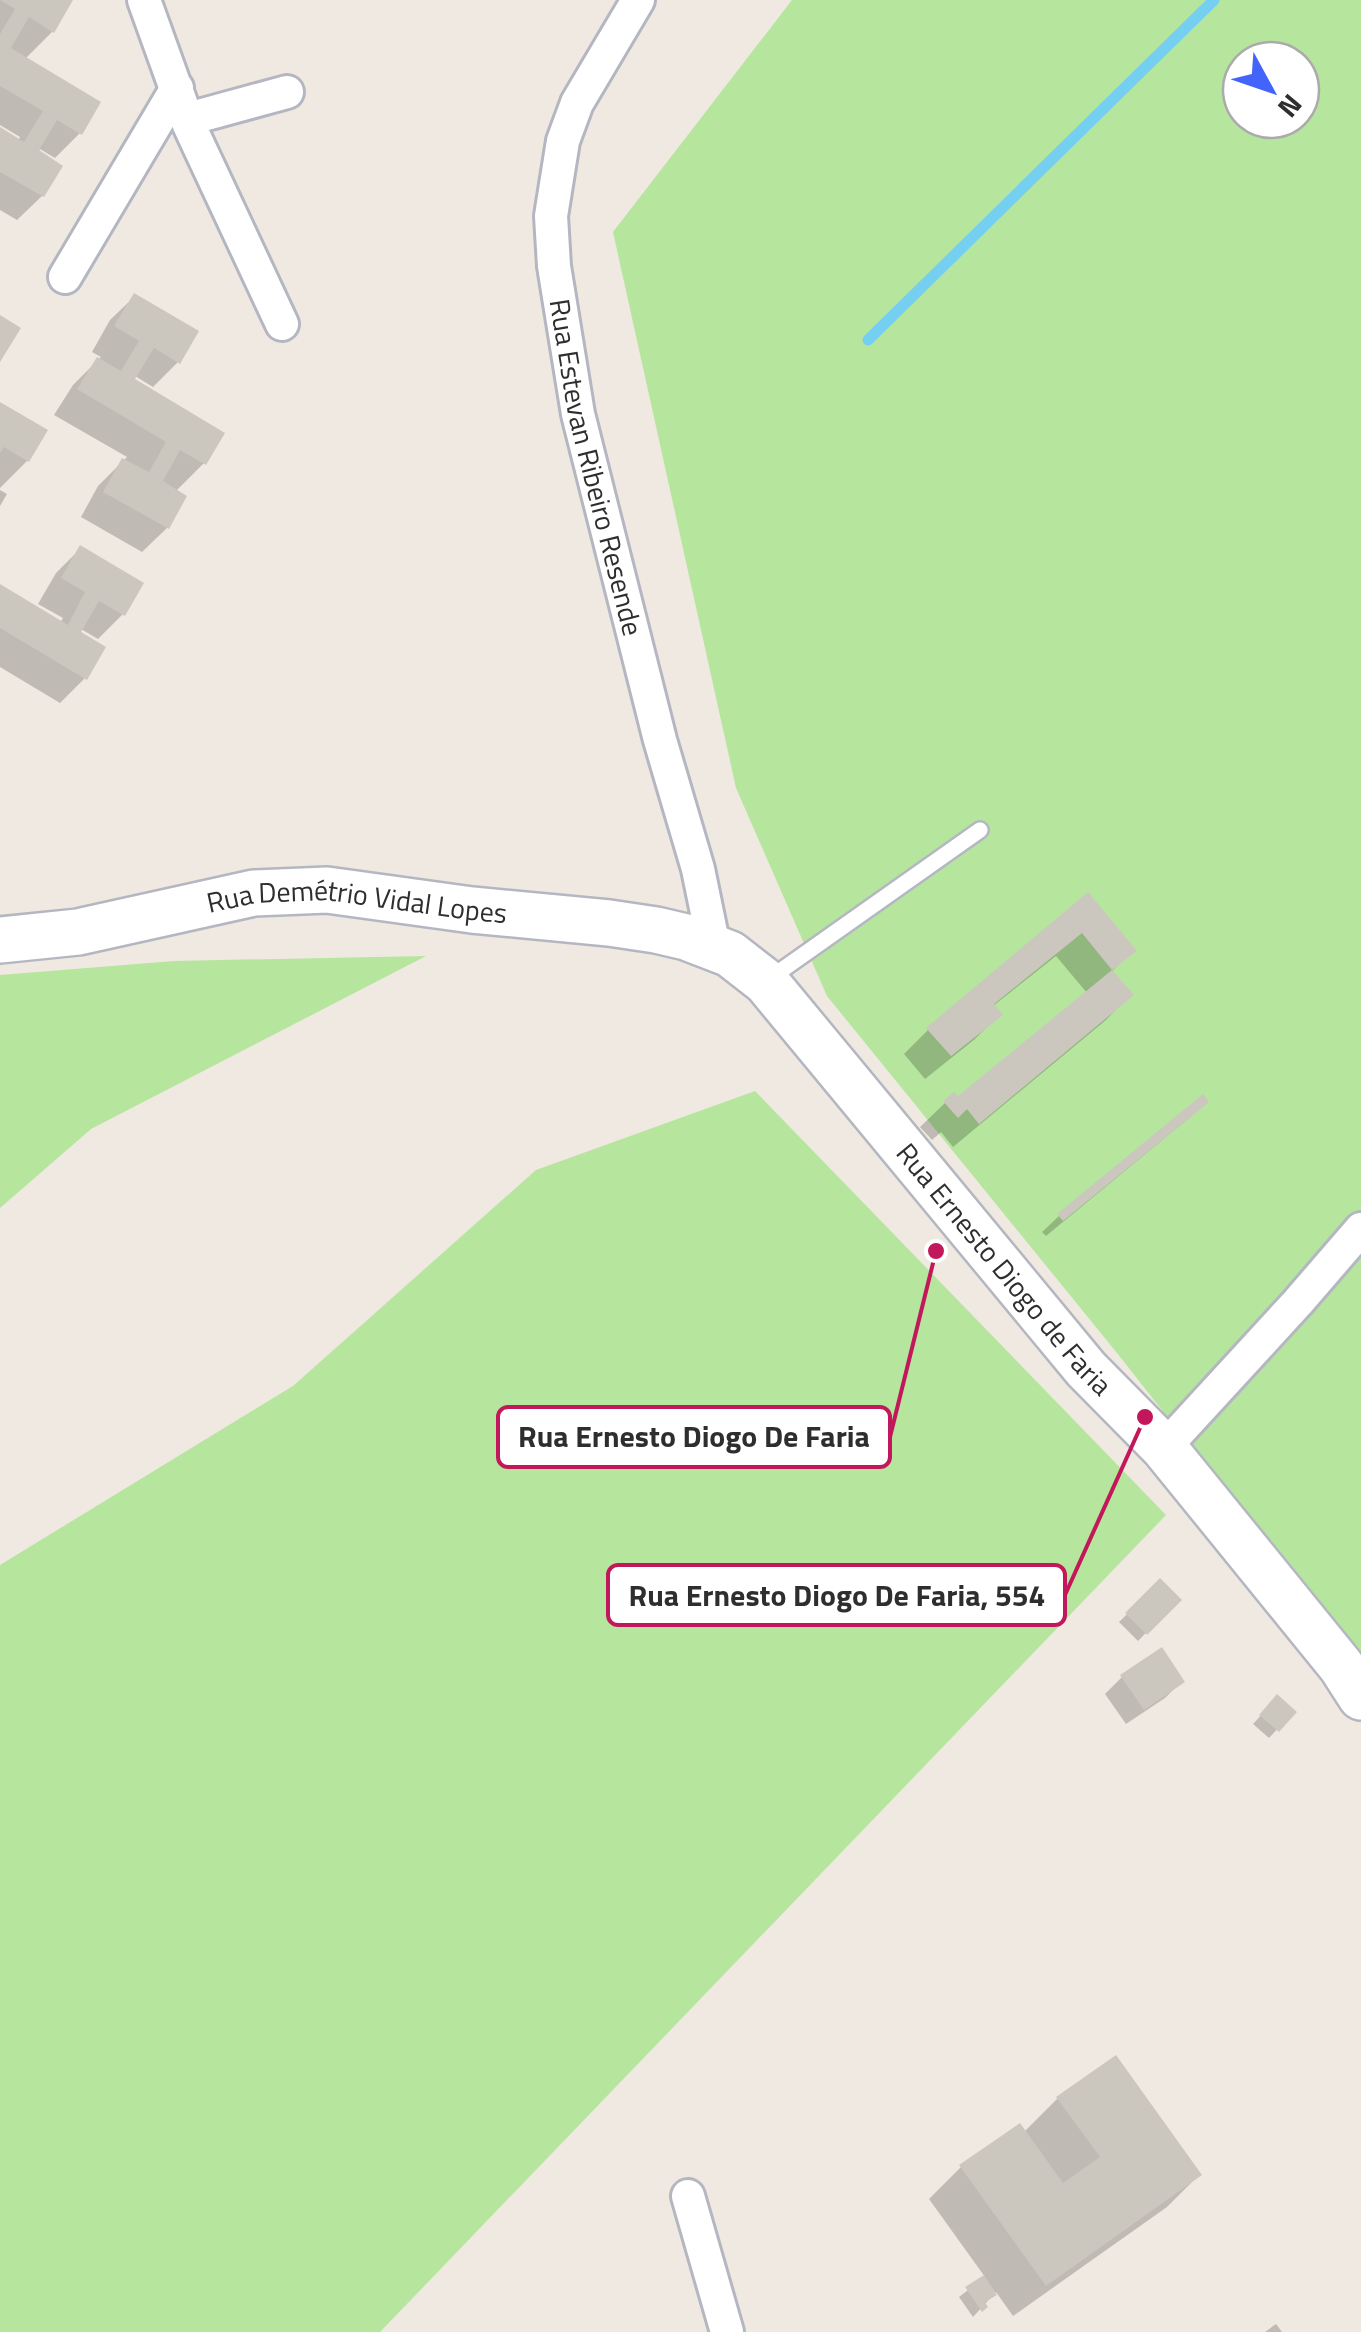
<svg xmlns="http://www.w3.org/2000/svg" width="1361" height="2332" viewBox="0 0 1361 2332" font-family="'Titillium Web',sans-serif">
  <rect width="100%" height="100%" fill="#efe9e1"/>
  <path fill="#b6e59e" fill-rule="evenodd" d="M 792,0 L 1361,0 L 1361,1663 L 1117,1353 L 827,996 L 736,788 L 613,232 ZM 1241,60 L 1301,60 L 1301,120 L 1241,120 Z
    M 426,956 L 91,1129 L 0,1208 L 0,975 L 174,961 Z
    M 755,1091 L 1166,1515 L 380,2332 L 0,2332 L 0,1565 L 293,1386 L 536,1170 Z"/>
  <path fill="#0003" d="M 0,0 L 70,0 L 52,32 L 25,59 L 80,133 L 55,158 L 40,149 L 38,152 L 42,196 L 17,220 L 0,210 L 0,131 L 18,141 L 20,137 L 0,125 Z
    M 135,296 L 178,362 L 153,387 L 135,376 L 131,380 L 204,463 L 175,492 L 184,497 L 167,528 L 142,552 L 81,517 L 98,486 L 127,457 L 54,415 L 73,385 L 101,357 L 92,352 L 110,320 Z
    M 0,404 L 44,431 L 27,461 L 0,488 Z
    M 0,490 L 7,494 L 0,506 Z
    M 81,548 L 123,614 L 98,639 L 81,629 L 85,678 L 60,703 L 0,667 L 0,587 L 60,623 L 63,618 L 38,604 L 56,573 Z
    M 1088,895 L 1133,950 L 1111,972 L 1130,995 L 1106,1020 L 953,1147 L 941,1132 L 932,1140 L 920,1127 L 945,1103 L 957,1099 L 1087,993 L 1056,956 L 993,1006 L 1000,1014 L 975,1039 L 925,1079 L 904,1054 L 928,1030 Z
    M 1202,1098 L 1206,1102 L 1189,1118 L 1046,1236 L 1042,1232 L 1059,1216 Z
    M 1160,1582 L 1178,1600 L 1138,1641 L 1119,1622 Z
    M 1122,1677 L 1182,1681 L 1165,1698 L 1126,1724 L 1105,1694 Z
    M 1277,1698 L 1293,1712 L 1269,1738 L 1253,1724 Z
    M 1116,2058 L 1199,2175 L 1167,2207 L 1013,2316 L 996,2292 L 973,2317 L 959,2297 L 985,2277 L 929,2199 L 961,2167 L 1024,2132 L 1057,2099 Z
    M 1276,2324 L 1282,2332 L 1265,2332 Z"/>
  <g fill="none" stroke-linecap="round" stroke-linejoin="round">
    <path stroke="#75cff0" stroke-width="11" d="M 868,340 L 1214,0"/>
  </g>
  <path fill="#cbc7bf" d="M 0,0 L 73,0 L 54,33 L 29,17 L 11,48 L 101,102 L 82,135 L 57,120 L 39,150 L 63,166 L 44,197 L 0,172 L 0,127 L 24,142 L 43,111 L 0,86 L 0,34 L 15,9 Z
    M 134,293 L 199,331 L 180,364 L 154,348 L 135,379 L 225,433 L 206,465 L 180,450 L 163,481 L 187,496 L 169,529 L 103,492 L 122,458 L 149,472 L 166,442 L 77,389 L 97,357 L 121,371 L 139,341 L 114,326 Z
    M 0,315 L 21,328 L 0,362 Z
    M 0,402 L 48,430 L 29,462 L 4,447 L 0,453 Z
    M 80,545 L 144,583 L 125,616 L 99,601 L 81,632 L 106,647 L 87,680 L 0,628 L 0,584 L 68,625 L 85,592 L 61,578 Z
    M 1088,892 L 1137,951 L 1112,970 L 1134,995 L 979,1124 L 967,1109 L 958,1118 L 943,1101 L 954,1092 L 958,1096 L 1112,970 L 1082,933 L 994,1004 L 1003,1015 L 951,1056 L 926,1028 Z
    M 1203,1094 L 1209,1102 L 1063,1221 L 1057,1214 Z
    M 1160,1578 L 1182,1600 L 1147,1635 L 1125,1613 Z
    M 1162,1647 L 1185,1682 L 1144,1710 L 1120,1675 Z
    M 1277,1694 L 1297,1712 L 1279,1732 L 1259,1715 Z
    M 1116,2055 L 1202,2175 L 1046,2286 L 959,2165 L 1020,2123 L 1063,2183 L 1100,2157 L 1056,2097 Z
    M 984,2275 L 997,2295 L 985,2302 L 988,2307 L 982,2312 L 965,2287 Z"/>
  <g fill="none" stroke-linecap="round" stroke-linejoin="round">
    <g stroke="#b4b7c1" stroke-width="20">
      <path id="service" d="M 769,979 L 980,830"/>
    </g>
    <g stroke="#b4b7c1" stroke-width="38">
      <g id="minor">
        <path d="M 144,0 L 189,125 L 282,324"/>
        <path id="s1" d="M 638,0 L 577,103 L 563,141 L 551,216 L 554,266 L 578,414 L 660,740 L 698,869 L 714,947"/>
        <path d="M 188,119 L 287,92"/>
        <path d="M 65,277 L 177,88"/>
        <path d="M 1164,1448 L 1298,1302 L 1361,1229"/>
        <path d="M 688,2196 L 727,2332"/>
      </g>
    </g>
    <g stroke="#b4b7c1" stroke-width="50">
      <g id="secondary">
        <path id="s2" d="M 0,940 L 78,932 L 254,893 L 327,890 L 472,910 L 609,923 L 656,930 L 686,937 L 730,954 L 766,982 L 1086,1369 L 1164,1448 L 1341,1666 L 1361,1697"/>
      </g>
    </g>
    <use href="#service" stroke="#fff" stroke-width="15"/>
    <use href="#minor" stroke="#fff" stroke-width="32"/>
    <use href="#secondary" stroke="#fff" stroke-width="45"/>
  </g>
  <g text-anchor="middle" stroke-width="10" stroke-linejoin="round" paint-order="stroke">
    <g font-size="28" fill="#2e2e2e" stroke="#fff">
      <text dy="10" stroke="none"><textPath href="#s1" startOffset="492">Rua Estevan Ribeiro Resende</textPath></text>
      <text dy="10" stroke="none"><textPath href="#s2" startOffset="362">Rua Demétrio Vidal Lopes</textPath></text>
      <text dy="10" stroke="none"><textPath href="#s2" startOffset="1160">Rua Ernesto Diogo de Faria</textPath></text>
    </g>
  </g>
  <path fill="none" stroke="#c2185b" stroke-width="4" d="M936 1251L890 1437M1145 1417L1065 1595"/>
  <g fill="#c2185b" stroke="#fff" stroke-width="4">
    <circle cx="936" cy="1251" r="10"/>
    <circle cx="1145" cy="1417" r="10"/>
  </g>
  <g fill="#fff" stroke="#c2185b" stroke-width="4">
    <rect x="498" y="1407" width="392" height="60" rx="10"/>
    <rect x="608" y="1565" width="457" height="60" rx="10"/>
  </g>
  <g font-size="30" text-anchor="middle" font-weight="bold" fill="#2e2e2e">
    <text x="694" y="1447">Rua Ernesto Diogo De Faria</text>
    <text x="837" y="1606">Rua Ernesto Diogo De Faria, 554</text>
  </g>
  <g transform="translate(1271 90) rotate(130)"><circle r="48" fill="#ffffff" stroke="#ababab" stroke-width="2.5"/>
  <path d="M0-8L18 38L0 25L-18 38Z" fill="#4264fb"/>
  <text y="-15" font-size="28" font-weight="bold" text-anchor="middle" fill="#2e2e2e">N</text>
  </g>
</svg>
